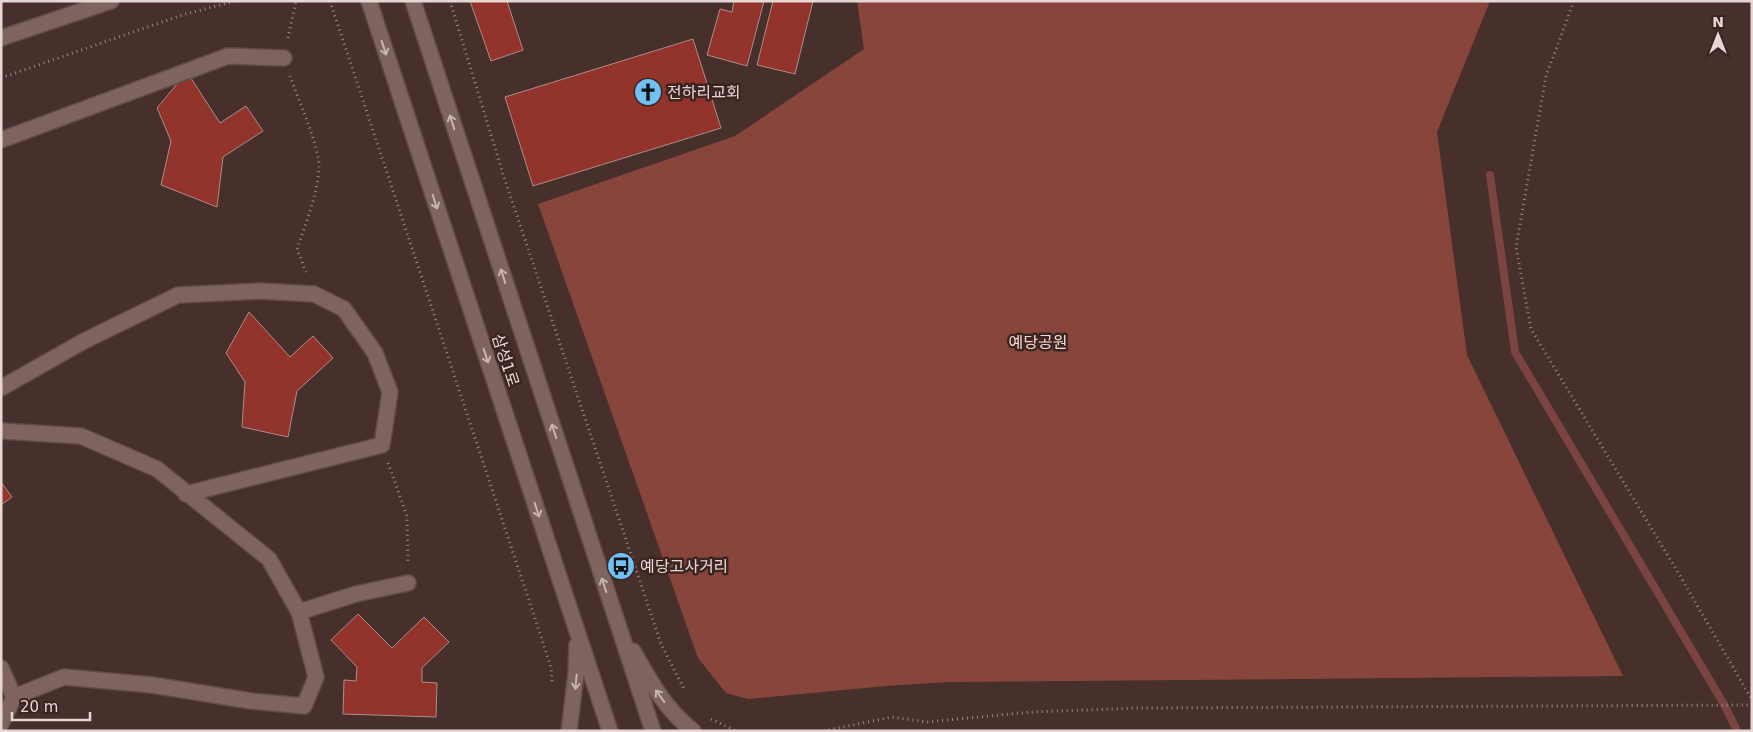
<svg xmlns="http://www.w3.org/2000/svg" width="1753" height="732" viewBox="0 0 1753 732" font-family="'DejaVu Sans','Noto Sans KR',sans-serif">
  <rect width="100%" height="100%" fill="#472f2b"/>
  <path fill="#88453c" d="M 857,1 L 1490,1 L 1437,132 L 1467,355 L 1623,676 L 951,682 L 886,686 L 748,699 L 726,693 L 698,658 L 538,204 L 735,136 L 864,49 Z"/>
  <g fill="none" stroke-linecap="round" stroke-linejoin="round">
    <path stroke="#7b4442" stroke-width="8" d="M 1490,175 L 1515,352 L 1725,706 L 1737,731"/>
  </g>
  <path fill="#92342b" stroke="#ab8e89" d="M 470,1 L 507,1 L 523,50 L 491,61 Z
    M 734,1 L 764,1 L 747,66 L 707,55 L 720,9 L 732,12 Z
    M 773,1 L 813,1 L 795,74 L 757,65 Z
    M 693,39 L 721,128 L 533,186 L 505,97 Z
    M 187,72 L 220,123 L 246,106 L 263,131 L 223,157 L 217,207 L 161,185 L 171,141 L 157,108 Z
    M 249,312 L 290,357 L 313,336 L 333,358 L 297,391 L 288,437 L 242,427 L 245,382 L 226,353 Z
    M 1,482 L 12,497 L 1,505 Z
    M 358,614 L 392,648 L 424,617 L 449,642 L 422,668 L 422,682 L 437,683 L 436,717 L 343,714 L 344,680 L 356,681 L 357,667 L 331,640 Z"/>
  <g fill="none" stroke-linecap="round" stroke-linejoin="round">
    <g stroke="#604c49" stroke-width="18">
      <path id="minor" d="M 369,1 L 610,731
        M 413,1 L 653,731
        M 1,38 L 111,1
        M 1,140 L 228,56 L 284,58
        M 1,388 L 84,341 L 178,295 L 259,291 L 314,294 L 344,309 L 375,353 L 390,392 L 382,445 L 186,494
        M 1,431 L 81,436 L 157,469 L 269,559 L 299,612
        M 633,651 C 650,681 665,709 693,731
        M 1,668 L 14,697
        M 1,724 L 14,697 L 64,677 L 152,685 L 251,701 L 304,706 L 316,677 L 299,612 L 356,594 L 408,583
        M 569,731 L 576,674 L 577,645"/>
    </g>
    <path stroke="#9c8885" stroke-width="3" stroke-dasharray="1 4" stroke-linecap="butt" d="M 330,1 L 551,667 L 552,682
      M 450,1 L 503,174 L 661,644 L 685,691
      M 1574,1 L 1546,76 L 1516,247 L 1531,329 L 1679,574 L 1752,700
      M 288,38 L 296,1
      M 290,76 C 297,96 320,148 319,168 C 317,196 306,223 297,249 L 306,272
      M 1,78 L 182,15 L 235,1
      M 388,463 L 407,516 L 408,563
      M 711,719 L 736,731
      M 824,731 L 892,717 L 927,722 L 1031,712 L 1139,708 L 1752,705"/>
    <use href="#minor" stroke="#7e635e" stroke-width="15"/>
  </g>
  <defs><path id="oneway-shaft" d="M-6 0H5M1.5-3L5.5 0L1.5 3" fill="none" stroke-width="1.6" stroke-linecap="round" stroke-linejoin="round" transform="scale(1.25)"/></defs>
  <g stroke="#c7b4b1">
    <use href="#oneway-shaft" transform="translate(384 48) rotate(72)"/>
    <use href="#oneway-shaft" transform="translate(452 122) rotate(-108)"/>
    <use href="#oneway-shaft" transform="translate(435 202) rotate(72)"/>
    <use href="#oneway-shaft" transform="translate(503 276) rotate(-108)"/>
    <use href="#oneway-shaft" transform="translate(486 356) rotate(72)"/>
    <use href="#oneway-shaft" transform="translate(554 431) rotate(-108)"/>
    <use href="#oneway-shaft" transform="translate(537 510) rotate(72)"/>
    <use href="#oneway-shaft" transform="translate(604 585) rotate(-108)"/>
    <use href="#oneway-shaft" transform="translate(576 682) rotate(95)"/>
    <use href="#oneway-shaft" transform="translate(660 696) rotate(-126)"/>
  </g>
  <defs>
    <g id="church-disc" transform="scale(1.4375)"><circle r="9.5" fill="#71c1f5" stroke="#3c2521"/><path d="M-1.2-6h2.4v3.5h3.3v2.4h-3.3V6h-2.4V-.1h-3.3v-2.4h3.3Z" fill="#111"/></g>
    <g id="bus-disc" transform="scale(1.4375)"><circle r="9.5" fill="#71c1f5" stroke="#3c2521"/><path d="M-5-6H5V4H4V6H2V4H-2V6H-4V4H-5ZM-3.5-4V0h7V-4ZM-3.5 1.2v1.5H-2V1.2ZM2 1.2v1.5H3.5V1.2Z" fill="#111"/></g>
  </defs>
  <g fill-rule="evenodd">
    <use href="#church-disc" x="648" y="92"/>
    <use href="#bus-disc" x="621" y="566"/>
  </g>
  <g text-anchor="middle" stroke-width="5" stroke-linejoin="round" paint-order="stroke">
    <g font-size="16" fill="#e6d6d4" stroke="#3c2521" text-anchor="start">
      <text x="667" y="98">전하리교회</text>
      <text x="640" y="572">예당고사거리</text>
    </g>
    <g font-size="16" fill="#f4d8d3" stroke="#3c2521">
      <text x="1038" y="348">예당공원</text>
    </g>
    <g font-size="16" fill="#e6d6d4" stroke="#3c2521">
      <text transform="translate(506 360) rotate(72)" y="6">삼성1로</text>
    </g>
  </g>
  <rect width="1753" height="732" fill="none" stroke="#e6d6d4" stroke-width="5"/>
  <g transform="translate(1718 35)" stroke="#3c2521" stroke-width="4" paint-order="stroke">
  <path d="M0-4L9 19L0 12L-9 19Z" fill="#e6d6d4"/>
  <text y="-8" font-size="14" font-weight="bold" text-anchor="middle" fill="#e6d6d4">N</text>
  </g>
  <path d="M12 712v8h78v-8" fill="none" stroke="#e6d6d4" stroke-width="2.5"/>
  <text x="20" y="712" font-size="15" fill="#e6d6d4" stroke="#3c2521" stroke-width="4" paint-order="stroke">20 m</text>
</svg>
